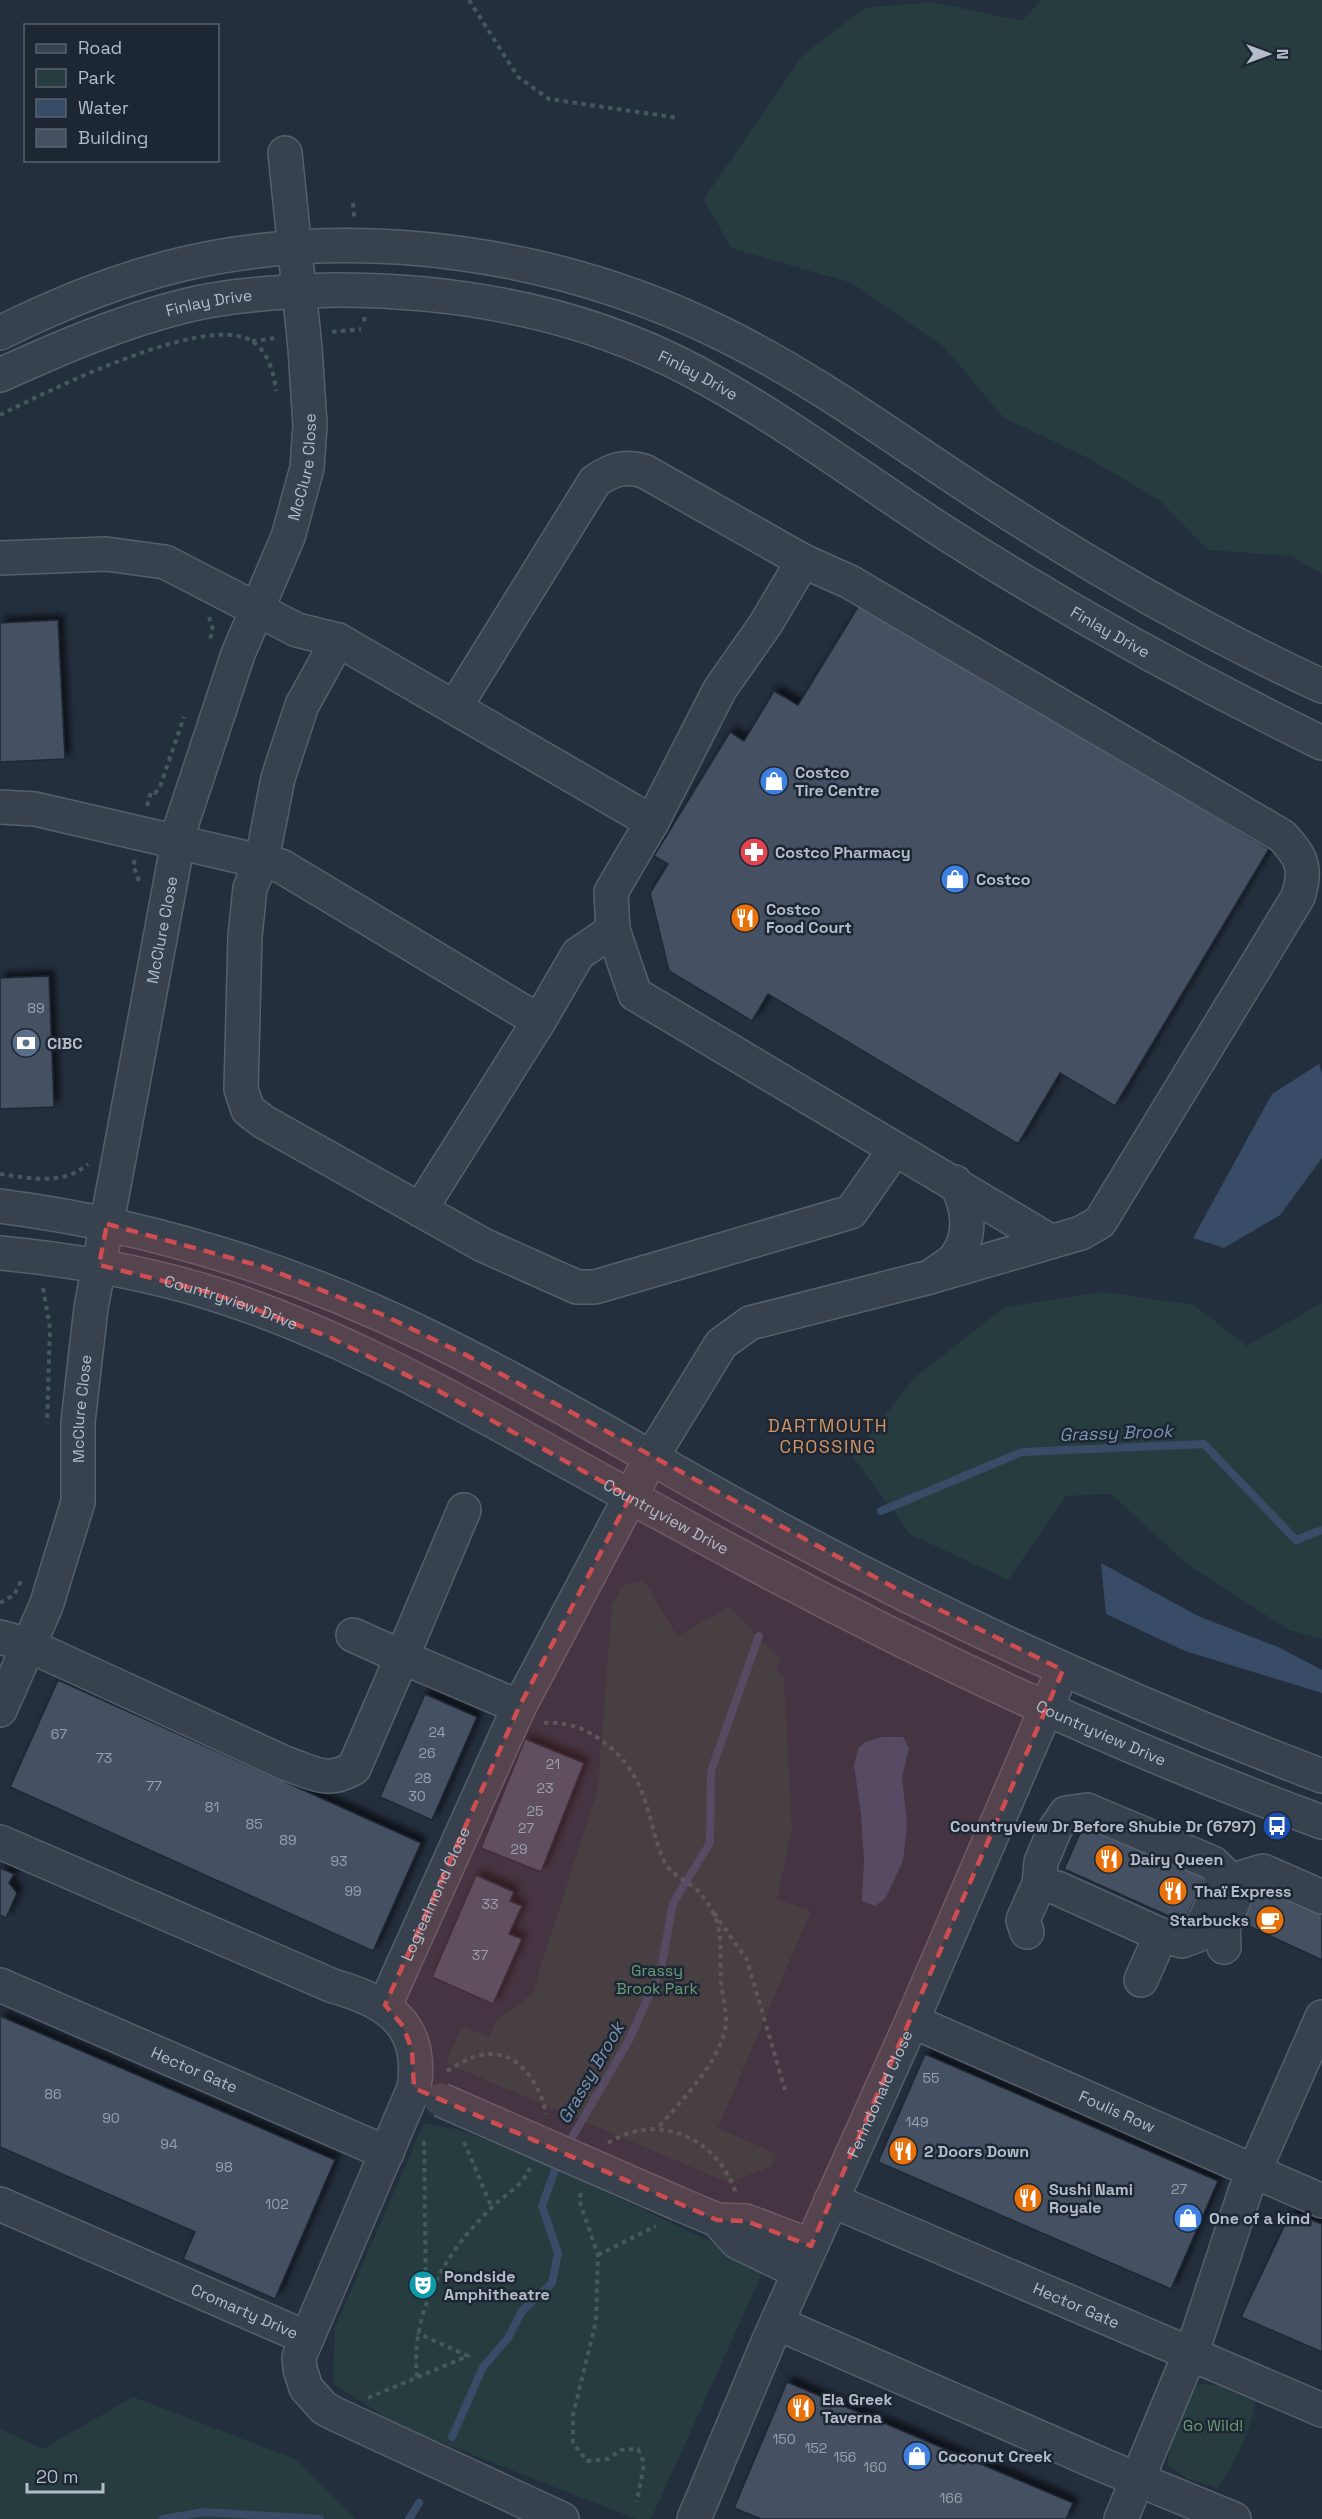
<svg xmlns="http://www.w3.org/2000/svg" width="1322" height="2519" viewBox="0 0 1322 2519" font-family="'Space Grotesk',sans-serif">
  <defs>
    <filter id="shadow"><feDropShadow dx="5.5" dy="-5.5" stdDeviation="3" flood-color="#0009"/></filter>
  </defs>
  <rect width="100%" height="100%" fill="#242f3e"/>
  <path fill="#263c3f" d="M 1041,0 L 1322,0 L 1322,574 L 1292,556 L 1208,550 L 1159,500 L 1090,459 L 1003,417 L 944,347 L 852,283 L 731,248 L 704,199 L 803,55 L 864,8 L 933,2 L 1022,21 Z
    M 1103,1292 L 1194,1305 L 1247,1346 L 1322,1303 L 1322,1639 L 1289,1630 L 1188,1565 L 1111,1494 L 1066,1496 L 1008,1580 L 910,1534 L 853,1457 L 914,1378 L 1005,1307 Z
    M 644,1580 L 677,1636 L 729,1607 L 781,1660 L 776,1668 L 784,1679 L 792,1829 L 777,1899 L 811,1911 L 718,2128 L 777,2154 L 772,2166 L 729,2183 L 446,2063 L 462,2026 L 489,2037 L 497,2020 L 532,1994 L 598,1788 L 612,1605 L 622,1586 Z
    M 424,2123 L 459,2130 L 525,2154 L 765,2267 L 651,2519 L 636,2519 L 397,2425 L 333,2383 L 335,2327 Z
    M 1198,2384 L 1217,2385 L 1256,2402 C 1249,2433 1237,2462 1217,2488 L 1188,2479 L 1168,2465 C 1169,2434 1181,2410 1198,2384 Z
    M 133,2397 L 295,2459 L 356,2519 L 0,2519 L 0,2429 L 43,2449 Z"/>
  <path fill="#394c67" d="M 1319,1064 L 1322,1073 L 1322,1158 L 1280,1215 L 1224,1248 L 1193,1238 L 1272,1094 Z
    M 1101,1563 L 1198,1616 L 1278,1647 L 1322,1670 L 1322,1693 L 1185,1651 L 1106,1614 Z
    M 882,1737 L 903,1737 L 909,1748 L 902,1777 L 907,1824 L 903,1861 L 885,1899 L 875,1906 L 862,1901 L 864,1861 L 861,1814 L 854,1765 L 858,1749 L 865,1742 Z"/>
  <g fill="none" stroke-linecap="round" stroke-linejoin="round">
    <path stroke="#394c67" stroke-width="8" d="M 881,1511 L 1022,1452 L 1204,1444 L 1296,1540 L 1322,1530
      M 567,2146 L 629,2040 L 661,1969 L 673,1903 L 710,1843 L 711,1771 L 759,1636
      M 452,2437 L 483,2367 L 508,2338 L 522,2311 L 552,2283 L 558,2253 L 542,2206 L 559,2159
      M 163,2519 L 204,2512 L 320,2519
      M 409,2519 L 419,2503"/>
  </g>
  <path fill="#455162" stroke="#1f2835" stroke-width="1.5" filter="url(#shadow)" d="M 861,602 L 1269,849 L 1115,1106 L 1060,1073 L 1018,1144 L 768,994 L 752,1021 L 669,971 L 650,893 L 668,864 L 654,856 L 730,732 L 744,741 L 774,691 L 798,705 Z
    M 58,620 L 65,759 L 0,762 L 0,623 Z
    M 49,976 L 54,1107 L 0,1109 L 0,978 Z
    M 58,1680 L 421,1843 L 373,1951 L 10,1787 Z
    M 425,1694 L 477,1717 L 432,1820 L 380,1797 Z
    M 525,1739 L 584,1763 L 541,1872 L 481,1848 Z
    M 1086,1820 L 1206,1875 L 1184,1923 L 1064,1869 Z
    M 0,1868 L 14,1874 L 9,1883 L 17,1893 L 6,1918 L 0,1915 Z
    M 476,1875 L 514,1892 L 510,1901 L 522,1906 L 509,1934 L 522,1939 L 493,2004 L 432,1977 Z
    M 1259,1879 L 1322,1908 L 1322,1960 L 1240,1922 Z
    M 0,2016 L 335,2160 L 275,2299 L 183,2259 L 195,2232 L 0,2147 Z
    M 925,2054 L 1218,2181 L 1171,2289 L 878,2162 Z
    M 1291,2212 L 1322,2224 L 1322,2352 L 1241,2317 Z
    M 787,2382 L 1073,2503 L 1066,2519 L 761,2519 L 734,2508 Z"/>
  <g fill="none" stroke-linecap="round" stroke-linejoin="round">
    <g stroke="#565f6c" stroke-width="36">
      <g id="minor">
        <path d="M 0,333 C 58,304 120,279 183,264 C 361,223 559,253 721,333 C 817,380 903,445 992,502 C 1098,571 1207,633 1322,686"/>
        <path id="s1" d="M 0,375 C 60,348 120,322 184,306 C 233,294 286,291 336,290 C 461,290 584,313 695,372 C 783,419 863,480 947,534 C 1068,611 1193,680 1322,743"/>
        <path d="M 0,558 L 106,554 L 165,562 L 297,630 L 338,640 L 652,822"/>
        <path d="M 803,561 L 765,625 L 720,689 L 652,822 L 611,892 L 613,930 L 635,994 L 1050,1241"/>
        <path d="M 338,640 L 302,705 L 278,778 L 262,860 L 250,888 L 245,937 L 241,1089 L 248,1110 L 264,1122 L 483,1245 L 577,1287 L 595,1287 L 851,1212 L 895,1149"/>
        <path d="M 0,807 L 35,809 L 281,866 L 539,1021"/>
        <path d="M 0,1206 C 148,1225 289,1269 423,1334 C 549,1395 668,1470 792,1536 C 964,1628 1141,1707 1322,1776"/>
        <path d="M 420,1210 L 539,1021 L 578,954 L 613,930"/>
        <path id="s2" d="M 0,1253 C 73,1260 144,1272 214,1294 C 321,1328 419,1380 517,1434 C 589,1474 661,1514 734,1553 C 923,1655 1120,1748 1322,1822"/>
        <path d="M 933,1275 C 940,1269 951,1264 956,1257 C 973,1234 968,1205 955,1182"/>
        <path d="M 353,1635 L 402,1657 L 464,1510"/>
        <path d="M 0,1637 L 28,1645 L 287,1764 C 315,1773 326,1784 354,1768 L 402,1657 L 519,1707"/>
        <path id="s3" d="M 0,1710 L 46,1606 L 78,1502 L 78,1422 L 91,1308 L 181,826 L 238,654 L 288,537 L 307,468 L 310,425 L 305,348 L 285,153"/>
        <path d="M 0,1842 L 333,1986 C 387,2001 424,2024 414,2088 L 299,2357 L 300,2369 L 306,2388 L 324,2408 L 333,2413 L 562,2519"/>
        <path d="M 1027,1932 L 1023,1920 L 1039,1884 L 1041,1862 L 1055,1829 L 1066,1813 L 1087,1810 L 1213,1863 L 1222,1872 L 1222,1883 L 1198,1935 L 1182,1941 L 1161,1935 L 1057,1888 L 1039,1884"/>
        <path d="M 1224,1947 L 1223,1928 L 1243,1877 L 1263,1871 L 1322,1897"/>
        <path d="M 1141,1980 L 1161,1935"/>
        <path id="s4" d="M 0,1985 L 387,2153"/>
        <path id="s5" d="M 385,2005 L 519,1707 L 651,1458 L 721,1344 L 750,1323 L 930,1277 L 1081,1233 L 1100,1222 L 1298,897 C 1307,868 1302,857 1282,836 L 850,582 L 803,561 L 644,471 C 623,465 612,470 595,481 L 455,707"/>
        <path id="s6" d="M 912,2021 L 1322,2201"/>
        <path id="s7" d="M 831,2200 L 1322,2410"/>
        <path id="s8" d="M 0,2204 L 307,2338"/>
        <path d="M 679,2204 L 717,2220 L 746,2221 L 811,2246"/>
        <path d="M 717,2220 L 737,2242 L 799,2272"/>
        <path d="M 777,2323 L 1105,2466 L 1234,2519"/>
        <path id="s9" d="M 694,2519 L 769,2340 L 912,2021 L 1055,1688"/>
        <path d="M 1121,2519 L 1198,2334 L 1245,2192 L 1322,2017"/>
      </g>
    </g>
    <path stroke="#44595c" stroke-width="4" stroke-dasharray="4.5 4.5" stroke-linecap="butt" d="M 469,0 L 518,77 L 549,99 L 679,118
      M 353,203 L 354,217
      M 364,317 L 365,326
      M 332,332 L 361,329
      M 252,341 L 277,338
      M 0,415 C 48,391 202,314 250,340 C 268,350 274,373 276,391
      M 209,617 L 213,630 L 210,639
      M 147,806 L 151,792 L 155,793 L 160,787 L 184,717
      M 135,860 L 133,865 L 139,881
      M 0,1174 C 30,1178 63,1186 88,1164
      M 43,1288 L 50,1328 L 47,1423
      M 0,1603 L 14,1595 L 21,1581
      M 544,1723 C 582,1719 622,1749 638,1783 C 650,1808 653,1837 664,1861 C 670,1875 688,1881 698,1891 C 727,1924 719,1943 721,1981 C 722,1994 726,2008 726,2022 C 724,2058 680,2102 658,2128
      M 714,1913 L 747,1960 L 785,2090
      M 447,2071 C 460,2063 474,2054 490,2054 C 521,2053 541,2087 546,2114
      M 424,2141 L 426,2301
      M 464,2142 L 492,2208
      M 608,2143 C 659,2111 717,2138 736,2193
      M 581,2193 L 579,2200 L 598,2255 L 596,2321 L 573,2415 L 573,2443 L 587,2461 L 608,2459 L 621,2450 L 638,2449 L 644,2463 L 637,2502
      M 598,2255 L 656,2226
      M 417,2377 C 410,2311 446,2252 492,2207 C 505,2195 523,2185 530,2168
      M 368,2398 L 468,2356 L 417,2333"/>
    <use href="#minor" stroke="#38414e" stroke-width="33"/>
    <g stroke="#565f6c" stroke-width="36" stroke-linecap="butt">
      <path id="minor-bridge" d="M 441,2100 L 679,2204"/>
    </g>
    <use href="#minor-bridge" stroke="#38414e" stroke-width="33"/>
  </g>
  <path fill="#ce4d50" fill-opacity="0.2" stroke="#ce4d50" stroke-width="4.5" stroke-dasharray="12 8" stroke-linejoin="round" d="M 107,1224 L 264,1267 L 381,1314 L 466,1355 L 897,1589 L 1063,1670 L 811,2246 L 746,2221 L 717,2220 L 414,2088 L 412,2050 L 403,2026 L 385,2005 L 519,1707 L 630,1497 L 437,1390 L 327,1336 L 212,1293 L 99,1265 Z"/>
  <defs>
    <g id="shop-disc" transform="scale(1.5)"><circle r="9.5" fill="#3f7fe0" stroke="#1d2633"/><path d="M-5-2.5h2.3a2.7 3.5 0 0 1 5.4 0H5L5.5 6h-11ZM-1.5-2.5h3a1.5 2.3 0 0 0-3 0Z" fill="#fff"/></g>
    <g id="pharmacy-disc" transform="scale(1.5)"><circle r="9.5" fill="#e0444e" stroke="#1d2633"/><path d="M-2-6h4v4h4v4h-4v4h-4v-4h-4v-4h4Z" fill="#fff"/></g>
    <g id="restaurant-disc" transform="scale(1.5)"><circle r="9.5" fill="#e8710a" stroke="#1d2633"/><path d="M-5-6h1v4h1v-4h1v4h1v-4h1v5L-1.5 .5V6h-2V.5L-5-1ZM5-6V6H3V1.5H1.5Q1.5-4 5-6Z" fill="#fff"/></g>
    <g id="bank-disc" transform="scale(1.5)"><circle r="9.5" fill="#5c6f8a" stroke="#1d2633"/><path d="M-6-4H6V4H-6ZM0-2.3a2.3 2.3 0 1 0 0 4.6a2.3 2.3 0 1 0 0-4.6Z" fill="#fff"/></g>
    <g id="bus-disc" transform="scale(1.5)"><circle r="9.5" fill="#1a4fb4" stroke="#1d2633"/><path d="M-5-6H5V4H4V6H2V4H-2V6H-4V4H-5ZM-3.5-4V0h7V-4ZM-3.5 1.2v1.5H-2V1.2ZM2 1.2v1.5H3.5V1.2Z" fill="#fff"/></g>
    <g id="cafe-disc" transform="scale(1.5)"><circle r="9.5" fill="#e8710a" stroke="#1d2633"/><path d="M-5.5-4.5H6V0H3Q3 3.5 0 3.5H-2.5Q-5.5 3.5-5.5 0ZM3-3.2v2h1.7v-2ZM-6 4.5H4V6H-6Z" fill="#fff"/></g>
    <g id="theatre-disc" transform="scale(1.5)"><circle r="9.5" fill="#0f9aa8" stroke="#1d2633"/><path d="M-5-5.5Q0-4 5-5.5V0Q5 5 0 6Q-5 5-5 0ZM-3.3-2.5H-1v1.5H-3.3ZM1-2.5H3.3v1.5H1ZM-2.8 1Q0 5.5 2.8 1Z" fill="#fff"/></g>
  </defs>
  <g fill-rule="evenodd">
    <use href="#shop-disc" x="774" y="781"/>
    <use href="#pharmacy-disc" x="754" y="852"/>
    <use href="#shop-disc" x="955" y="879"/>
    <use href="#restaurant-disc" x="745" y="918"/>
    <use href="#bank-disc" x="26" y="1043"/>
    <use href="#bus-disc" x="1277" y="1826"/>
    <use href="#restaurant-disc" x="1109" y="1859"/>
    <use href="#restaurant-disc" x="1173" y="1891"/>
    <use href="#cafe-disc" x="1270" y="1920"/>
    <use href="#restaurant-disc" x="903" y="2151"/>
    <use href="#restaurant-disc" x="1028" y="2198"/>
    <use href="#shop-disc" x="1188" y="2218"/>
    <use href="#theatre-disc" x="423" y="2285"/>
    <use href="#restaurant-disc" x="801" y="2408"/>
    <use href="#shop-disc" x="917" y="2456"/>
  </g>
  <g text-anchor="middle" stroke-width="5" stroke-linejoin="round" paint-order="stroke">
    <g font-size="14" fill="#98a1af">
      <text x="36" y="1013">89</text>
      <text x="437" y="1737">24</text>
      <text x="59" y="1739">67</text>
      <text x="427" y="1758">26</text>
      <text x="104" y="1763">73</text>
      <text x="553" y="1769">21</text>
      <text x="423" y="1783">28</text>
      <text x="154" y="1791">77</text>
      <text x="545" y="1793">23</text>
      <text x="417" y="1801">30</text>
      <text x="212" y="1812">81</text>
      <text x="535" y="1816">25</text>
      <text x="254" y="1829">85</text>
      <text x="526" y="1833">27</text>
      <text x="288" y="1845">89</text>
      <text x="519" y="1854">29</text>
      <text x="339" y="1866">93</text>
      <text x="353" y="1896">99</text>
      <text x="490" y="1909">33</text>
      <text x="480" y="1960">37</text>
      <text x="931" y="2083">55</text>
      <text x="53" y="2099">86</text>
      <text x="111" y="2123">90</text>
      <text x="917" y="2127">149</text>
      <text x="169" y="2149">94</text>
      <text x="224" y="2172">98</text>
      <text x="1179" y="2194">27</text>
      <text x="277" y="2209">102</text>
      <text x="784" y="2444">150</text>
      <text x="816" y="2453">152</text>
      <text x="845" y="2462">156</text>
      <text x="875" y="2472">160</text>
      <text x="951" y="2503">166</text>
    </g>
    <g font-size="16" fill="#b4bcc9" stroke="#1d2633">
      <text dy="6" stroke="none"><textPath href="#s1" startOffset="222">Finlay Drive</textPath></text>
      <text dy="6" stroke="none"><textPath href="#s1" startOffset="726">Finlay Drive</textPath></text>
      <text dy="6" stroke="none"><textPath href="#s3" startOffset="1288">McClure Close</textPath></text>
      <text dy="6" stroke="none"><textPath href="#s1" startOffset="1212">Finlay Drive</textPath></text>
      <text dy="6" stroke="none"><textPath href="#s3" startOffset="802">McClure Close</textPath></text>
      <text dy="6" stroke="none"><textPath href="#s2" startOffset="237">Countryview Drive</textPath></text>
      <text dy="6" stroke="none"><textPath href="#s3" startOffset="316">McClure Close</textPath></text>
      <text dy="6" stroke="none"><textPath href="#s2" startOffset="723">Countryview Drive</textPath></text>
      <text dy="6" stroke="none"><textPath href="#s2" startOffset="1209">Countryview Drive</textPath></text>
      <text dy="6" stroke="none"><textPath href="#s5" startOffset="122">Logiealmond Close</textPath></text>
      <text dy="6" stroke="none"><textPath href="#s4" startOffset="212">Hector Gate</textPath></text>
      <text dy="6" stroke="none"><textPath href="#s9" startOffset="464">Ferindonald Close</textPath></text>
      <text dy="6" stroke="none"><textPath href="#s6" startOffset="224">Foulis Row</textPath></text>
      <text dy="6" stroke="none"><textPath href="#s7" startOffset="267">Hector Gate</textPath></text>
      <text dy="6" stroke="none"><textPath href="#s8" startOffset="267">Cromarty Drive</textPath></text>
    </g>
    <g font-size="16" font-weight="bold" fill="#b4bcc9" stroke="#1d2633" text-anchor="start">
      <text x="795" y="778">Costco<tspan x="795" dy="18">Tire Centre</tspan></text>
      <text x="775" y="858">Costco Pharmacy</text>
      <text x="976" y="885">Costco</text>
      <text x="766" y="915">Costco<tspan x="766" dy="18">Food Court</tspan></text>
      <text x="47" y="1049">CIBC</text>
      <text x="1256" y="1832" text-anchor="end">Countryview Dr Before Shubie Dr (6797)</text>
      <text x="1130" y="1865">Dairy Queen</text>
      <text x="1194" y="1897">Thaï Express</text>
      <text x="1249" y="1926" text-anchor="end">Starbucks</text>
      <text x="924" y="2157">2 Doors Down</text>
      <text x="1049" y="2195">Sushi Nami<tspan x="1049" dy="18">Royale</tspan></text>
      <text x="1209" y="2224">One of a kind</text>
      <text x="444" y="2282">Pondside<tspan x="444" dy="18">Amphitheatre</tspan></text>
      <text x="822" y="2405">Ela Greek<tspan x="822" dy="18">Taverna</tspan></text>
      <text x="938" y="2462">Coconut Creek</text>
    </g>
    <g font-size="16" fill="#6b9a76" stroke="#1d2633">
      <text x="657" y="1976">Grassy<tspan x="657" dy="18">Brook Park</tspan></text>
      <text x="1213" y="2431">Go Wild!</text>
    </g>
    <g font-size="18" letter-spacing="1.5" fill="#d59563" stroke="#1d2633">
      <text x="828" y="1432">DARTMOUTH<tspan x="828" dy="21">CROSSING</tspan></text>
    </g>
    <g font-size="18" font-style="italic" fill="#7c92b1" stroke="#1d2633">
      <text transform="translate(1116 1433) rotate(-2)" y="6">Grassy Brook</text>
      <text transform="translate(591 2073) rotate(-60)" y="6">Grassy Brook</text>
    </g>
  </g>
  <rect x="24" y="24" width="195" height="138" fill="#1d2633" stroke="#59626f" stroke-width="1.5"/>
  <rect x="36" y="44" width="30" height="9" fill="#38414e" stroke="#59626f" stroke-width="1.5"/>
  <text x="78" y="54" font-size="18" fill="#b4bcc9">Road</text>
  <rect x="36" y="69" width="30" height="18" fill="#263c3f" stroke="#59626f" stroke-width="1.5"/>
  <text x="78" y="84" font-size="18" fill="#b4bcc9">Park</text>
  <rect x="36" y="99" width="30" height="18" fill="#394c67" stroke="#59626f" stroke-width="1.5"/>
  <text x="78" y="114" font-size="18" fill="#b4bcc9">Water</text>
  <rect x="36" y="129" width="30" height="18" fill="#455162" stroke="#59626f" stroke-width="1.5"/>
  <text x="78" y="144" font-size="18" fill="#b4bcc9">Building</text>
  <g transform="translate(1268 54) rotate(90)" stroke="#1d2633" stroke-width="4.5" paint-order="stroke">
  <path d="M0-4.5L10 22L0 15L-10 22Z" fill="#b4bcc9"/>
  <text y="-9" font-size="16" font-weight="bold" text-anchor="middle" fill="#b4bcc9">N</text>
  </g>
  <path d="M27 2483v9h76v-9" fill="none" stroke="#b4bcc9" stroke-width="3"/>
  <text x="36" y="2483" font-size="18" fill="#b4bcc9" stroke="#1d2633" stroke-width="4.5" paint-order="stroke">20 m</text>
</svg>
